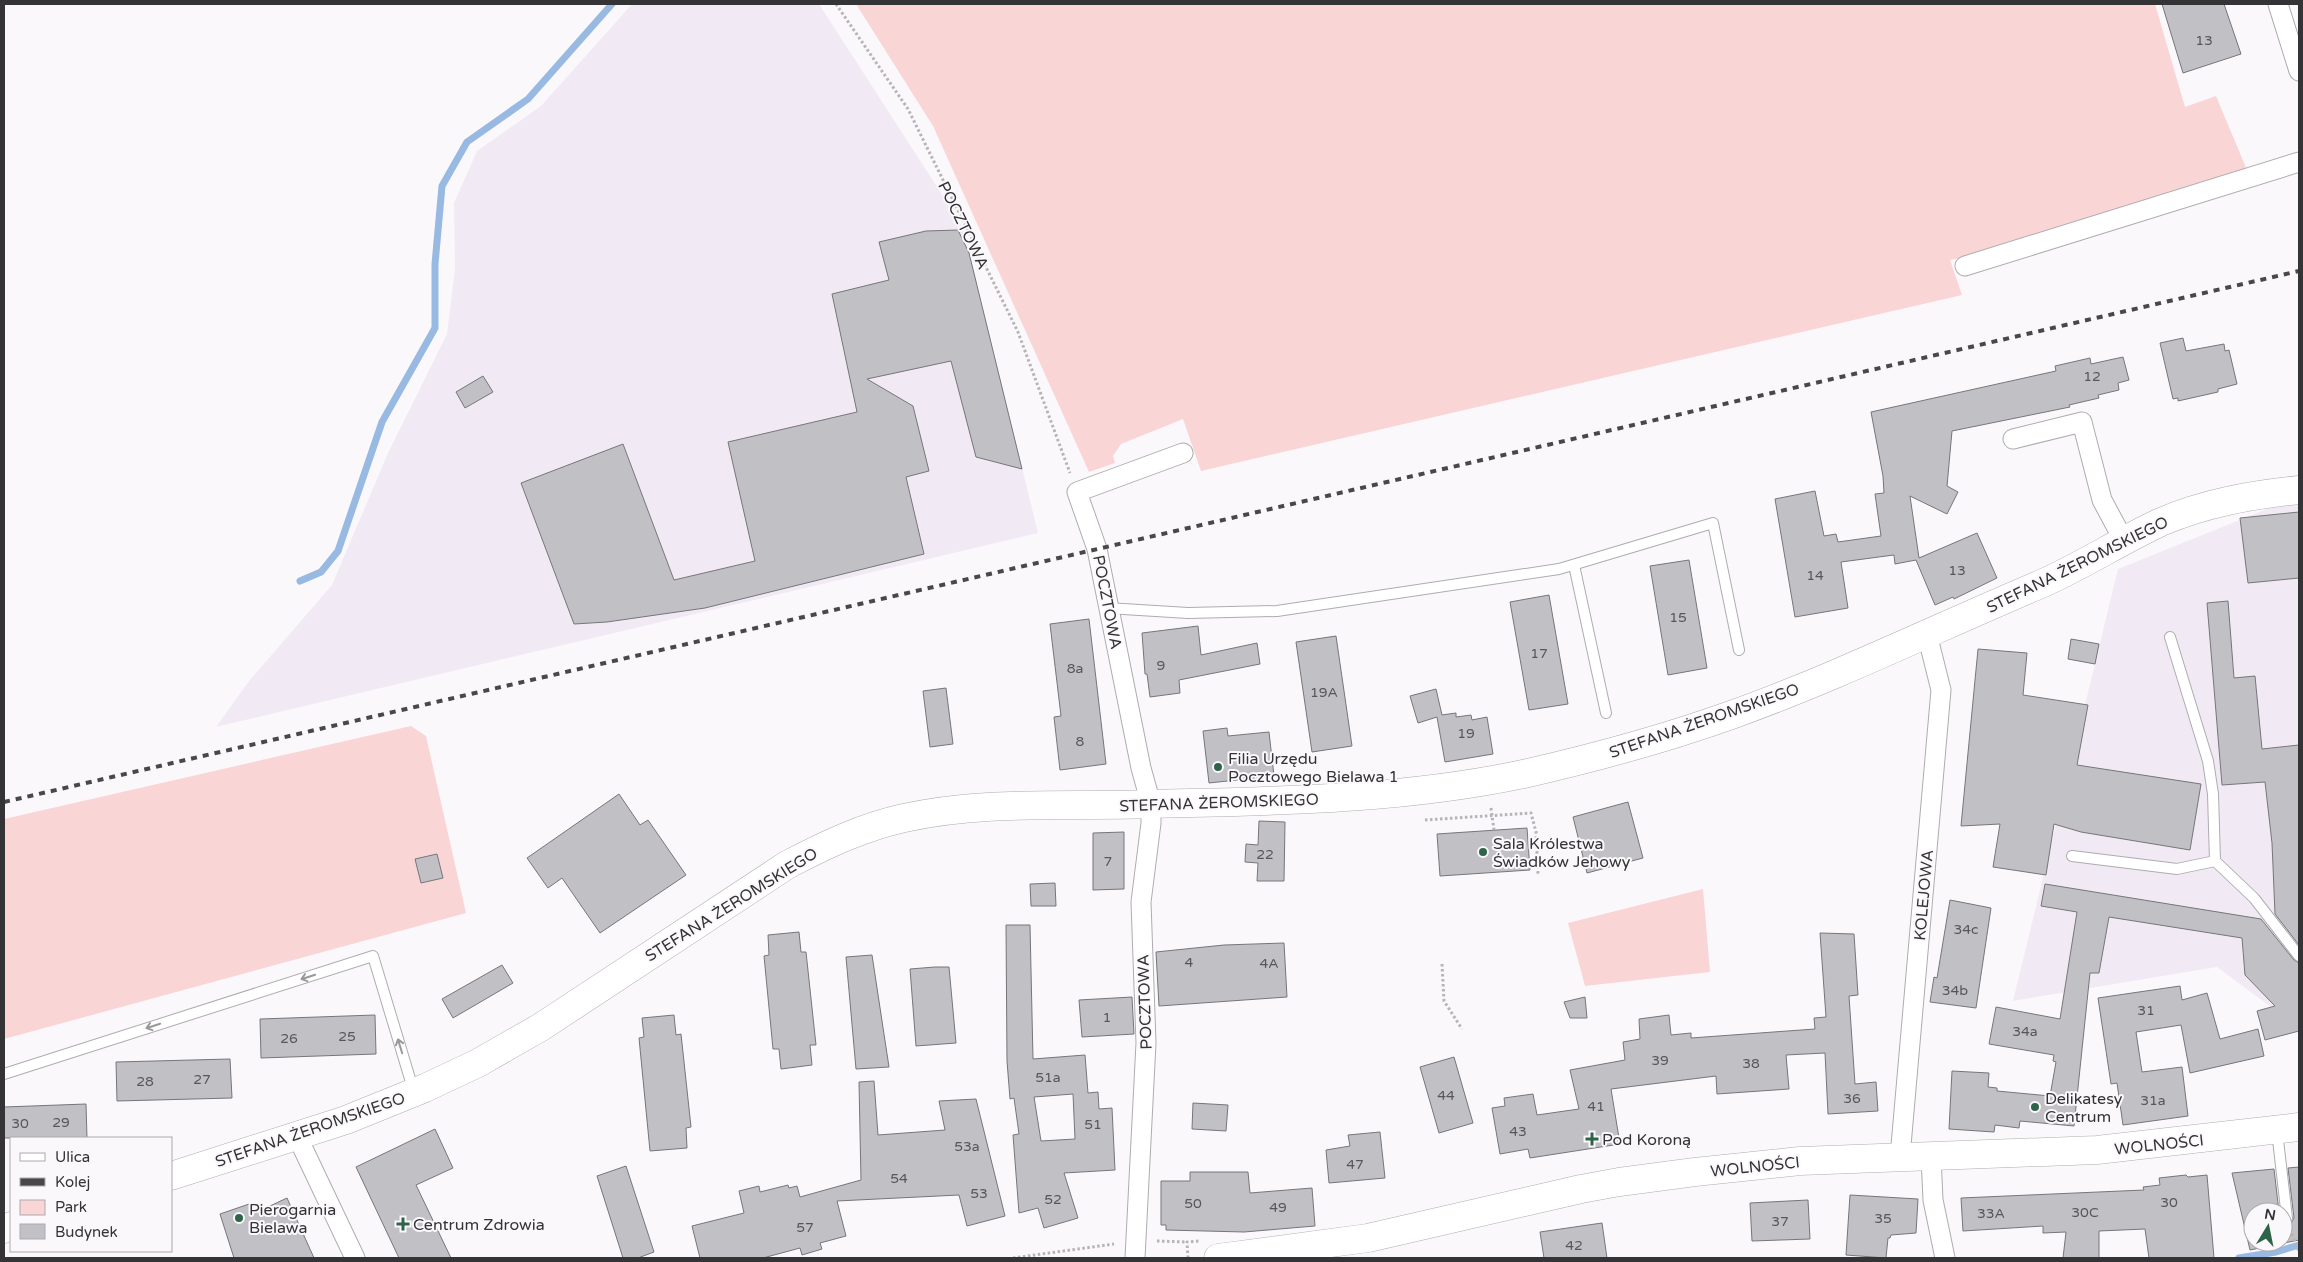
<svg xmlns="http://www.w3.org/2000/svg" width="2303" height="1262" viewBox="0 0 2303 1262" font-family="'Varela Round',sans-serif">
  <rect width="100%" height="100%" fill="#fbf8fc"/>
  <path fill="#f1eaf4" d="M 632,4 L 819,4 L 963,227 L 1038,533 L 216,727 L 249,681 L 332,585 L 388,453 L 447,334 L 455,268 L 454,203 L 477,151 L 541,106 Z
    M 2299,496 L 2299,1000 L 2271,1007 L 2217,967 L 2013,1001 L 2118,569 Z"/>
  <path fill="#fad5d6" d="M 856,4 L 2155,4 L 2185,107 L 2216,96 L 2247,170 L 1967,257 L 1950,260 L 1962,295 L 1201,471 L 1183,419 L 1121,444 L 1113,456 L 1115,463 L 1089,472 L 933,126 Z
    M 411,726 L 426,736 L 466,913 L 4,1039 L 4,819 Z
    M 1703,889 L 1710,972 L 1585,986 L 1568,923 Z"/>
  <g fill="none" stroke-linecap="round" stroke-linejoin="round">
    <path stroke="#97b9e2" stroke-width="7" d="M 300,581 L 321,572 L 338,551 L 382,422 L 435,328 L 435,264 L 442,186 L 467,142 L 528,99 L 612,4
      M 2239,1258 L 2276,1252 L 2299,1245"/>
  </g>
  <path fill="#c1c1c5" stroke="#76767a" fill-rule="evenodd" d="M 2162,4 L 2224,4 L 2241,54 L 2183,73 Z
    M 958,230 L 969,253 L 1022,469 L 976,457 L 951,361 L 867,379 L 913,406 L 929,471 L 906,477 L 924,554 L 705,608 L 607,622 L 574,624 L 521,483 L 623,444 L 674,580 L 755,561 L 728,442 L 857,412 L 832,294 L 889,280 L 879,242 L 926,231 Z
    M 2183,338 L 2186,351 L 2224,344 L 2225,351 L 2229,350 L 2237,384 L 2218,389 L 2218,392 L 2178,401 L 2178,398 L 2173,399 L 2160,343 Z
    M 2123,357 L 2129,380 L 2118,383 L 2119,390 L 2098,395 L 2099,398 L 2069,405 L 2070,407 L 1952,431 L 1947,486 L 1958,492 L 1947,514 L 1910,496 L 1919,558 L 1977,533 L 1997,578 L 1954,599 L 1953,597 L 1935,605 L 1916,560 L 1895,564 L 1894,555 L 1841,562 L 1848,608 L 1795,617 L 1775,499 L 1815,491 L 1824,536 L 1836,534 L 1838,542 L 1881,536 L 1875,494 L 1884,493 L 1883,476 L 1871,412 L 2056,371 L 2055,366 L 2090,358 L 2091,364 Z
    M 483,376 L 493,392 L 465,408 L 456,392 Z
    M 2299,512 L 2299,578 L 2248,583 L 2240,518 Z
    M 1689,560 L 1707,668 L 1668,675 L 1650,566 Z
    M 1549,595 L 1568,704 L 1529,710 L 1510,602 Z
    M 2228,601 L 2234,678 L 2255,676 L 2262,749 L 2299,745 L 2299,945 L 2275,914 L 2272,843 L 2265,782 L 2222,785 L 2207,603 Z
    M 1089,619 L 1106,764 L 1060,770 L 1054,717 L 1061,716 L 1050,624 Z
    M 1198,626 L 1201,655 L 1257,643 L 1260,664 L 1179,680 L 1180,693 L 1150,697 L 1147,674 L 1145,674 L 1142,633 Z
    M 1336,636 L 1352,746 L 1312,752 L 1296,642 Z
    M 2071,639 L 2099,644 L 2095,664 L 2068,659 Z
    M 1978,649 L 2027,653 L 2023,695 L 2088,705 L 2077,765 L 2201,784 L 2190,850 L 2081,832 L 2054,824 L 2046,875 L 1993,867 L 2000,824 L 1961,826 Z
    M 946,688 L 953,744 L 930,747 L 923,691 Z
    M 1436,689 L 1442,715 L 1456,713 L 1456,717 L 1471,715 L 1472,720 L 1487,717 L 1493,754 L 1445,762 L 1437,717 L 1418,723 L 1410,696 Z
    M 1227,728 L 1228,736 L 1269,732 L 1274,776 L 1209,783 L 1203,731 Z
    M 619,794 L 640,825 L 648,820 L 686,875 L 600,933 L 562,878 L 548,888 L 527,858 Z
    M 1628,802 L 1643,858 L 1587,873 L 1573,817 Z
    M 1259,821 L 1285,822 L 1284,881 L 1257,881 L 1258,863 L 1245,862 L 1246,844 L 1258,845 Z
    M 1527,828 L 1530,870 L 1440,876 L 1437,834 Z
    M 1124,832 L 1124,889 L 1093,890 L 1093,833 Z
    M 437,854 L 443,878 L 421,883 L 415,859 Z
    M 1055,883 L 1056,906 L 1031,906 L 1030,884 Z
    M 2045,884 L 2261,919 L 2294,960 L 2299,963 L 2299,1031 L 2265,1040 L 2257,1011 L 2275,1006 L 2245,975 L 2242,938 L 2109,917 L 2099,973 L 2090,973 L 2074,1126 L 2020,1121 L 2019,1128 L 1995,1125 L 1994,1132 L 1949,1129 L 1952,1071 L 1989,1073 L 1988,1087 L 1997,1088 L 1997,1091 L 2050,1096 L 2056,1062 L 2053,1061 L 2054,1055 L 1989,1044 L 1996,1007 L 2060,1019 L 2077,912 L 2041,906 Z
    M 1950,900 L 1991,908 L 1976,1008 L 1930,1002 L 1934,977 L 1937,978 Z
    M 1006,925 L 1030,925 L 1033,1059 L 1085,1055 L 1088,1093 L 1098,1092 L 1099,1109 L 1112,1108 L 1115,1170 L 1064,1173 L 1078,1218 L 1044,1228 L 1038,1208 L 1019,1213 L 1013,1135 L 1019,1134 L 1014,1098 L 1010,1099 L 1007,1061 ZM 1073,1094 L 1075,1139 L 1041,1141 L 1034,1097 Z
    M 799,932 L 801,952 L 806,952 L 816,1045 L 810,1045 L 812,1065 L 781,1069 L 779,1049 L 773,1049 L 764,956 L 769,955 L 768,935 Z
    M 1820,933 L 1854,934 L 1858,995 L 1849,996 L 1855,1084 L 1876,1082 L 1878,1111 L 1828,1114 L 1825,1053 L 1786,1055 L 1789,1089 L 1717,1094 L 1716,1076 L 1611,1089 L 1620,1144 L 1530,1158 L 1528,1149 L 1500,1154 L 1492,1108 L 1505,1106 L 1504,1098 L 1533,1094 L 1537,1115 L 1579,1109 L 1570,1070 L 1625,1060 L 1623,1042 L 1640,1039 L 1639,1019 L 1669,1015 L 1671,1035 L 1691,1033 L 1691,1038 L 1815,1029 L 1814,1018 L 1826,1017 Z
    M 1284,943 L 1287,997 L 1159,1006 L 1156,952 L 1224,945 Z
    M 872,955 L 889,1067 L 856,1069 L 846,957 Z
    M 502,965 L 513,983 L 453,1018 L 442,999 Z
    M 935,967 L 949,967 L 956,1043 L 916,1046 L 910,969 Z
    M 2180,986 L 2182,1000 L 2207,993 L 2220,1039 L 2258,1029 L 2264,1056 L 2190,1073 L 2181,1025 L 2136,1032 L 2142,1072 L 2182,1067 L 2188,1116 L 2123,1125 L 2117,1083 L 2111,1084 L 2098,998 Z
    M 1132,997 L 1134,1034 L 1082,1037 L 1079,1000 Z
    M 1585,997 L 1587,1018 L 1570,1018 L 1564,1002 Z
    M 375,1015 L 376,1054 L 261,1058 L 260,1019 Z
    M 674,1015 L 676,1035 L 681,1034 L 691,1127 L 686,1128 L 687,1148 L 650,1151 L 639,1038 L 644,1037 L 642,1018 Z
    M 1454,1057 L 1473,1123 L 1439,1133 L 1420,1067 Z
    M 230,1059 L 232,1098 L 117,1101 L 116,1062 Z
    M 874,1081 L 878,1135 L 945,1130 L 939,1101 L 976,1099 L 1005,1216 L 967,1226 L 959,1195 L 837,1201 L 846,1236 L 820,1243 L 822,1249 L 802,1255 L 800,1248 L 763,1258 L 700,1258 L 692,1226 L 744,1213 L 739,1191 L 759,1186 L 760,1192 L 788,1185 L 789,1188 L 797,1186 L 800,1197 L 861,1180 L 859,1082 Z
    M 1193,1103 L 1228,1105 L 1226,1131 L 1192,1129 Z
    M 86,1104 L 87,1138 L 4,1138 L 4,1107 Z
    M 435,1129 L 453,1168 L 416,1185 L 451,1258 L 399,1258 L 356,1167 Z
    M 1380,1132 L 1385,1178 L 1329,1183 L 1326,1150 L 1350,1146 L 1348,1135 Z
    M 626,1166 L 654,1252 L 638,1258 L 623,1258 L 597,1176 Z
    M 2299,1167 L 2299,1240 L 2250,1250 L 2232,1173 L 2274,1169 L 2279,1212 L 2253,1212 L 2253,1215 L 2248,1216 L 2245,1222 L 2248,1228 L 2253,1229 L 2253,1242 L 2283,1242 L 2283,1225 L 2291,1223 L 2294,1218 L 2288,1168 Z
    M 1190,1172 L 1248,1172 L 1250,1193 L 1312,1188 L 1315,1226 L 1244,1232 L 1166,1230 L 1166,1225 L 1161,1225 L 1161,1181 L 1190,1181 Z
    M 2186,1175 L 2188,1177 L 2207,1175 L 2214,1258 L 2149,1258 L 2145,1229 L 2099,1231 L 2099,1258 L 2063,1258 L 2066,1232 L 2043,1233 L 2043,1226 L 1963,1231 L 1961,1198 L 2144,1190 L 2143,1187 L 2160,1185 L 2159,1178 Z
    M 1850,1195 L 1918,1199 L 1916,1233 L 1891,1235 L 1890,1238 L 1888,1238 L 1886,1258 L 1846,1255 Z
    M 287,1198 L 314,1258 L 234,1258 L 220,1214 L 252,1203 L 255,1213 Z
    M 1808,1200 L 1810,1239 L 1752,1241 L 1750,1203 Z
    M 1602,1223 L 1607,1258 L 1544,1258 L 1540,1232 Z"/>
  <g fill="none" stroke-linecap="round" stroke-linejoin="round">
    <g stroke="#aeacaf" stroke-width="12">
      <path id="lane" d="M 1574,565 L 1606,713
        M 1107,608 L 1188,613 L 1277,611 L 1559,569 L 1713,523 L 1739,650
        M 2170,637 L 2208,761 L 2213,794 L 2215,861 L 2254,898 L 2299,956
        M 2072,856 L 2177,869 L 2215,861
        M 4,1074 L 373,956 L 414,1092
        M 2277,1131 L 2287,1218 L 2283,1218
        M 2252,1222 L 2253,1222"/>
    </g>
    <g stroke="#aeacaf" stroke-width="21">
      <path id="street" d="M 2278,4 L 2299,71
        M 1965,266 L 2299,162
        M 2013,439 L 2082,422 L 2102,500 L 2124,541
        M 297,1136 L 355,1258
        M 1931,1156 L 1933,1200 L 1945,1258
        M 1900,1157 L 1941,690 L 1927,634
        M 1135,1258 L 1146,1043 L 1141,902 L 1151,823 L 1151,804 L 1141,768 L 1097,549 L 1077,492 L 1183,453"/>
    </g>
    <g stroke="#aeacaf" stroke-width="29">
      <path id="secondary" d="M 171,1176 L 346,1120 L 425,1088 L 478,1063 L 541,1027 L 787,865 C 825,845 863,827 904,818 C 984,800 1068,807 1150,804 C 1276,801 1404,800 1528,773 C 1598,757 1667,738 1734,714 C 1839,676 1939,627 2041,584 C 2082,566 2120,541 2161,522 C 2205,503 2251,495 2299,490
        M 4,1229 L 11,1226
        M 1218,1258 L 1368,1238 L 1581,1189 L 1619,1182 L 1695,1172 L 1800,1161 L 2097,1150 L 2299,1127"/>
    </g>
    <path stroke="#b6b4b7" stroke-width="3" stroke-dasharray="2.5 2.5" stroke-linecap="butt" d="M 836,4 L 908,109 L 1018,332 L 1070,473
      M 1491,808 L 1494,830
      M 1425,820 L 1531,813 L 1536,832 L 1538,874
      M 1442,964 L 1444,1001 L 1462,1029
      M 2292,1234 L 2299,1252
      M 1157,1241 L 1187,1242
      M 1013,1258 L 1114,1244
      M 1188,1258 L 1187,1242 L 1199,1241"/>
    <use href="#lane" stroke="#fff" stroke-width="10"/>
    <use href="#street" stroke="#fff" stroke-width="19"/>
    <use href="#secondary" stroke="#fff" stroke-width="28"/>
    <path stroke="#484749" stroke-width="4" stroke-dasharray="6 6" stroke-linecap="butt" d="M 4,802 L 2299,271"/>
  </g>
  <defs><path id="oneway-shaft" d="M-6 0H5M1.5-3L5.5 0L1.5 3" fill="none" stroke-width="1.6" stroke-linecap="round" stroke-linejoin="round" transform="scale(1.25)"/></defs>
  <g stroke="#9a999a">
    <use href="#oneway-shaft" transform="translate(308 977) rotate(162)"/>
    <use href="#oneway-shaft" transform="translate(153 1026) rotate(162)"/>
    <use href="#oneway-shaft" transform="translate(400 1046) rotate(-107)"/>
  </g>
  <g fill="#2f644a" stroke="#fbf8fc" stroke-width="2">
    <circle cx="1218" cy="767" r="5"/>
    <circle cx="1483" cy="852" r="5"/>
    <circle cx="2035" cy="1107" r="5"/>
    <path d="M1589.5 1131.5h5v5h5v5h-5v5h-5v-5h-5v-5h5z"/>
    <circle cx="239" cy="1218" r="5"/>
    <path d="M400.5 1216.5h5v5h5v5h-5v5h-5v-5h-5v-5h5z"/>
  </g>
  <g text-anchor="middle" stroke-width="4" stroke-linejoin="round" paint-order="stroke">
    <g font-size="14" fill="#575659">
      <text x="2204" y="45">13</text>
      <text x="2092" y="381">12</text>
      <text x="1957" y="575">13</text>
      <text x="1815" y="580">14</text>
      <text x="1678" y="622">15</text>
      <text x="1539" y="658">17</text>
      <text x="1161" y="670">9</text>
      <text x="1075" y="673">8a</text>
      <text x="1324" y="697">19A</text>
      <text x="1466" y="738">19</text>
      <text x="1080" y="746">8</text>
      <text x="1265" y="859">22</text>
      <text x="1108" y="866">7</text>
      <text x="1966" y="934">34c</text>
      <text x="1189" y="967">4</text>
      <text x="1269" y="968">4A</text>
      <text x="1955" y="995">34b</text>
      <text x="2146" y="1015">31</text>
      <text x="1107" y="1022">1</text>
      <text x="2025" y="1036">34a</text>
      <text x="347" y="1041">25</text>
      <text x="289" y="1043">26</text>
      <text x="1660" y="1065">39</text>
      <text x="1751" y="1068">38</text>
      <text x="1048" y="1082">51a</text>
      <text x="202" y="1084">27</text>
      <text x="145" y="1086">28</text>
      <text x="1446" y="1100">44</text>
      <text x="1852" y="1103">36</text>
      <text x="2153" y="1105">31a</text>
      <text x="1596" y="1111">41</text>
      <text x="61" y="1127">29</text>
      <text x="20" y="1128">30</text>
      <text x="1093" y="1129">51</text>
      <text x="1518" y="1136">43</text>
      <text x="967" y="1151">53a</text>
      <text x="1355" y="1169">47</text>
      <text x="899" y="1183">54</text>
      <text x="979" y="1198">53</text>
      <text x="1053" y="1204">52</text>
      <text x="2169" y="1207">30</text>
      <text x="1193" y="1208">50</text>
      <text x="1278" y="1212">49</text>
      <text x="2085" y="1217">30C</text>
      <text x="1991" y="1218">33A</text>
      <text x="1883" y="1223">35</text>
      <text x="1780" y="1226">37</text>
      <text x="805" y="1232">57</text>
      <text x="1574" y="1250">42</text>
    </g>
    <g font-size="16" fill="#343335" stroke="#fbf8fc">
      <text transform="translate(964 225) rotate(64)" y="6">POCZTOWA</text>
      <text transform="translate(2077 564) rotate(-26)" y="6">STEFANA ŻEROMSKIEGO</text>
      <text transform="translate(1108 602) rotate(79)" y="6">POCZTOWA</text>
      <text transform="translate(1704 720) rotate(-19)" y="6">STEFANA ŻEROMSKIEGO</text>
      <text transform="translate(1219 802) rotate(-2)" y="6">STEFANA ŻEROMSKIEGO</text>
      <text transform="translate(1923 895) rotate(-85)" y="6">KOLEJOWA</text>
      <text transform="translate(731 904) rotate(-32)" y="6">STEFANA ŻEROMSKIEGO</text>
      <text transform="translate(1144 1002) rotate(-92)" y="6">POCZTOWA</text>
      <text transform="translate(310 1129) rotate(-19)" y="6">STEFANA ŻEROMSKIEGO</text>
      <text transform="translate(2159 1144) rotate(-6)" y="6">WOLNOŚCI</text>
      <text transform="translate(1755 1166) rotate(-6)" y="6">WOLNOŚCI</text>
    </g>
    <g font-size="16" fill="#343335" stroke="#fbf8fc" text-anchor="start">
      <text x="1228" y="764">Filia Urzędu<tspan x="1228" dy="18">Pocztowego Bielawa 1</tspan></text>
      <text x="1493" y="849">Sala Królestwa<tspan x="1493" dy="18">Świadków Jehowy</tspan></text>
      <text x="2045" y="1104">Delikatesy<tspan x="2045" dy="18">Centrum</tspan></text>
      <text x="1602" y="1145">Pod Koroną</text>
      <text x="249" y="1215">Pierogarnia<tspan x="249" dy="18">Bielawa</tspan></text>
      <text x="413" y="1230">Centrum Zdrowia</text>
    </g>
  </g>
  <rect width="2303" height="1262" fill="none" stroke="#343335" stroke-width="10"/>
  <rect x="10" y="1137" width="162" height="115" fill="#fbf8fc" stroke="#aba9ac"/>
  <rect x="20" y="1153" width="25" height="8" fill="#ffffff" stroke="#aba9ac"/>
  <text x="55" y="1162" font-size="15" fill="#343335">Ulica</text>
  <rect x="20" y="1178" width="25" height="8" fill="#484749" stroke="#aba9ac"/>
  <text x="55" y="1187" font-size="15" fill="#343335">Kolej</text>
  <rect x="20" y="1200" width="25" height="15" fill="#fad5d6" stroke="#aba9ac"/>
  <text x="55" y="1212" font-size="15" fill="#343335">Park</text>
  <rect x="20" y="1224" width="25" height="15" fill="#c1c1c5" stroke="#aba9ac"/>
  <text x="55" y="1237" font-size="15" fill="#343335">Budynek</text>
  <g transform="translate(2268 1227) rotate(10)"><circle r="24" fill="#fbf8fc" stroke="#aba9ac"/>
  <path d="M0-4L9 19L0 12L-9 19Z" fill="#2f644a"/>
  <text y="-8" font-size="14" font-weight="bold" text-anchor="middle" fill="#343335">N</text>
  </g>
</svg>
